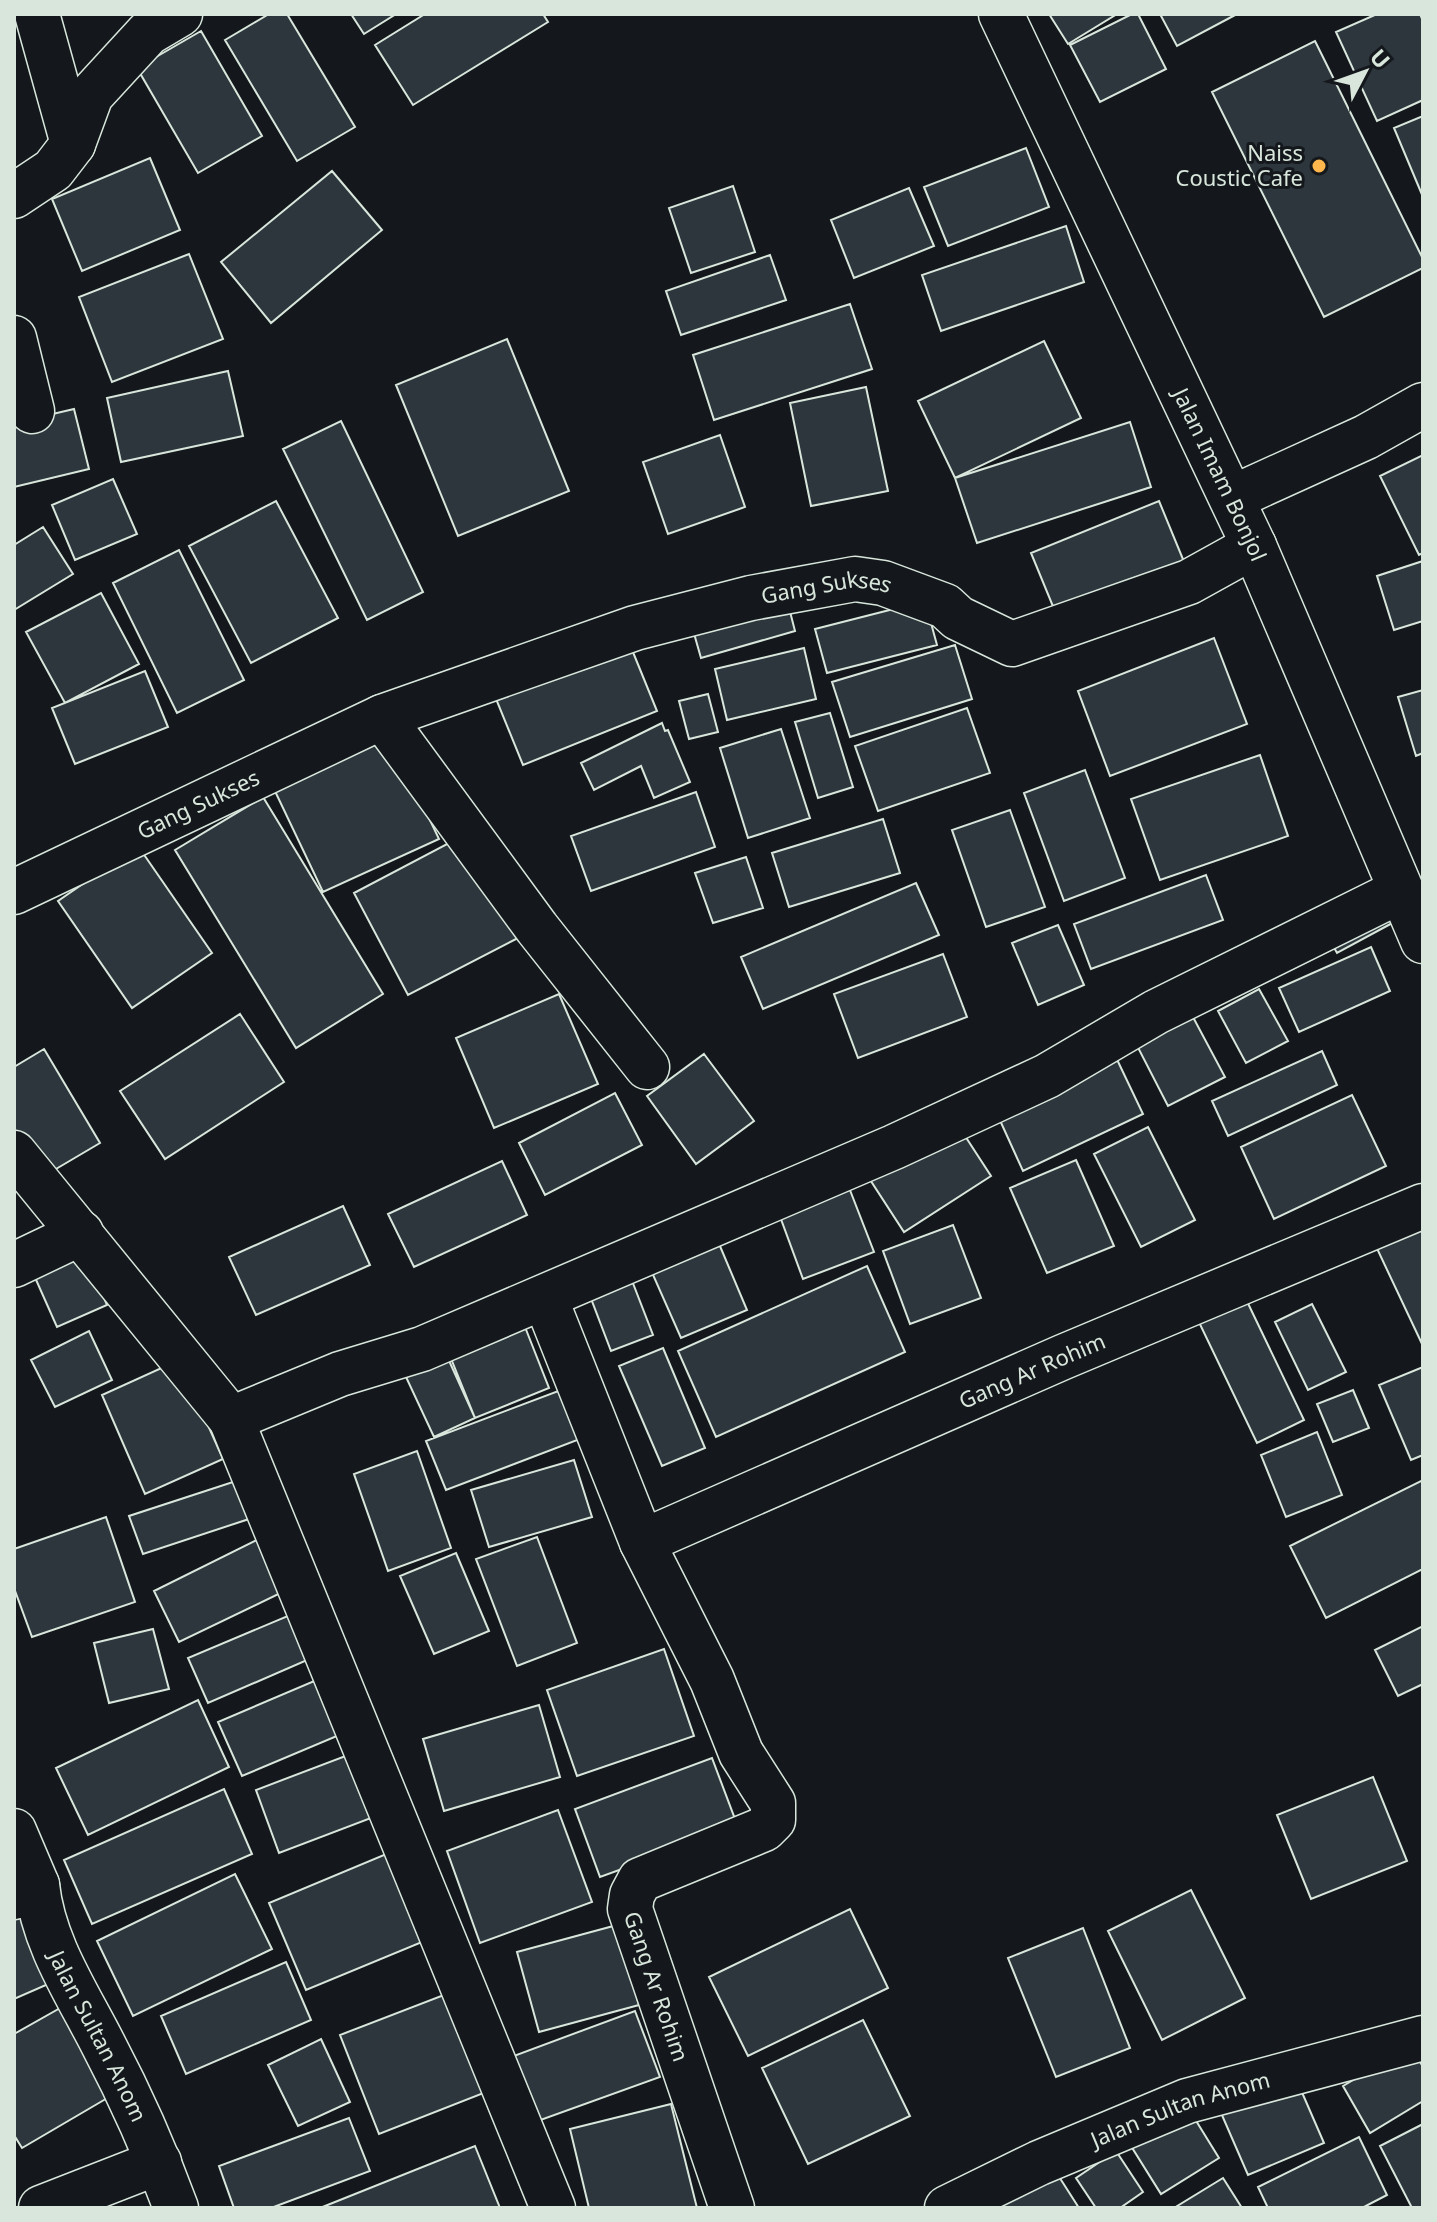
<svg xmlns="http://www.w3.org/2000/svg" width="1437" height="2222" viewBox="0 0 1437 2222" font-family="'Noto Sans',sans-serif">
  <rect width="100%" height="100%" fill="#14181c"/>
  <path fill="#2c363c" stroke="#d8e6dc" stroke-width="2" d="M 269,14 L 287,14 L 355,127 L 297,161 L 225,40 Z
    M 351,14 L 396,14 L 364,34 Z
    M 425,14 L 543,14 L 548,22 L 413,105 L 375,45 Z
    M 1049,14 L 1117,14 L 1068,44 Z
    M 1132,14 L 1138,14 L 1166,69 L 1100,102 L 1070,45 Z
    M 1160,14 L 1237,14 L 1177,46 Z
    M 1377,14 L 1420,14 L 1423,21 L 1423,100 L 1377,121 L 1336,32 Z
    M 201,31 L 262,136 L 198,173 L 137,68 Z
    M 1315,41 L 1423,259 L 1423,268 L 1324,317 L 1212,92 Z
    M 1423,116 L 1423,197 L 1394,128 Z
    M 1026,148 L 1049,207 L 948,246 L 924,187 Z
    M 150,158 L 180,230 L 82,271 L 52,199 Z
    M 332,171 L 382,230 L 271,323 L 221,262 Z
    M 733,186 L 755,252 L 691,273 L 669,208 Z
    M 909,188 L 934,246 L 854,278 L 831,220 Z
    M 1066,226 L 1084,282 L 941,331 L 922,275 Z
    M 189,254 L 223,339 L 112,382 L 79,297 Z
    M 770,255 L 786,300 L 681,335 L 666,291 Z
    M 850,304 L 872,369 L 714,420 L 693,355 Z
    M 507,339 L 569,491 L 458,536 L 396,385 Z
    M 1044,341 L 1081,418 L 955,478 L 918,401 Z
    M 228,371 L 243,436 L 121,462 L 107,398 Z
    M 866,387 L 888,491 L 811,506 L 790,403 Z
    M 74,409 L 89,469 L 14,487 L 14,423 Z
    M 341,421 L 423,592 L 367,620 L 283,449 Z
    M 1130,422 L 1151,487 L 977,543 L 955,478 Z
    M 720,435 L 745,507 L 668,534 L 643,462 Z
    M 1423,455 L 1423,553 L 1419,555 L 1380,476 Z
    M 113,479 L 137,534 L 75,560 L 52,505 Z
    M 276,501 L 338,618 L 251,663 L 189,546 Z
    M 1159,501 L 1187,569 L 1059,621 L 1031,553 Z
    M 43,527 L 73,574 L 14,610 L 14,545 Z
    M 179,550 L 244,680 L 177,713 L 113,583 Z
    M 1423,561 L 1423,621 L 1394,630 L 1377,576 Z
    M 101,593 L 139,664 L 65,703 L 26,632 Z
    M 786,596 L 795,631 L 701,658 L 691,623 Z
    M 925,601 L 937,645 L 827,673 L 815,629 Z
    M 626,635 L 657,711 L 523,765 L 492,689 Z
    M 1214,638 L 1247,724 L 1110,776 L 1078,691 Z
    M 955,645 L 972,699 L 850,737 L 832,682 Z
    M 804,648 L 816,699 L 727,720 L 715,669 Z
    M 145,671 L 168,727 L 75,764 L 52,708 Z
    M 1423,690 L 1423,753 L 1416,756 L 1398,697 Z
    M 708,694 L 718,732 L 689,739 L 679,701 Z
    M 967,708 L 990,773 L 878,811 L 855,746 Z
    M 830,713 L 853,787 L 818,798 L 795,722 Z
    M 662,723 L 665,731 L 668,730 L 690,782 L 654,798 L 641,766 L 594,790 L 581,763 Z
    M 781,729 L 810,818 L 748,838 L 720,748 Z
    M 388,732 L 439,839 L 323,892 L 273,787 Z
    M 1260,755 L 1288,836 L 1160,880 L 1131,799 Z
    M 1085,770 L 1125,878 L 1064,901 L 1024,793 Z
    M 696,792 L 715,847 L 591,891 L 571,836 Z
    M 263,797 L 383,994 L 296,1048 L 175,850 Z
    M 1010,810 L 1045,907 L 986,927 L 952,830 Z
    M 883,819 L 900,873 L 789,907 L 772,853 Z
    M 466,834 L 520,937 L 408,995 L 354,893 Z
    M 138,846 L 212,953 L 132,1008 L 58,901 Z
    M 746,857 L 763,908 L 713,923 L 695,873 Z
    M 1206,875 L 1223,920 L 1091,969 L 1074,924 Z
    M 916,883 L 939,935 L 763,1009 L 741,957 Z
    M 1384,901 L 1396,921 L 1337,953 L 1326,933 Z
    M 1058,925 L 1084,985 L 1038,1005 L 1012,943 Z
    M 1371,947 L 1390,991 L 1299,1032 L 1279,988 Z
    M 943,954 L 967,1017 L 858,1058 L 834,994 Z
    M 1259,989 L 1288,1041 L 1246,1063 L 1218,1011 Z
    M 559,994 L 598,1084 L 494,1128 L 456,1038 Z
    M 1186,1004 L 1225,1077 L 1168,1106 L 1130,1032 Z
    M 240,1014 L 284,1082 L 165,1159 L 120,1091 Z
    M 44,1049 L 100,1143 L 39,1179 L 14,1137 L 14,1067 Z
    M 1112,1049 L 1143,1114 L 1023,1171 L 993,1105 Z
    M 1322,1051 L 1337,1085 L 1228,1136 L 1212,1101 Z
    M 704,1054 L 754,1121 L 696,1164 L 647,1096 Z
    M 615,1093 L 642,1145 L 545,1195 L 519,1143 Z
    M 1352,1095 L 1386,1166 L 1274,1219 L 1241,1147 Z
    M 954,1119 L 991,1176 L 904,1232 L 867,1175 Z
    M 1148,1127 L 1195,1220 L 1141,1247 L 1094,1154 Z
    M 1076,1160 L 1114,1246 L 1047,1273 L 1010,1188 Z
    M 502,1161 L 527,1215 L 414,1267 L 388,1214 Z
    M 848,1185 L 874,1252 L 803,1279 L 778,1211 Z
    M 343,1206 L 370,1265 L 256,1315 L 229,1257 Z
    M 1423,1217 L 1423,1346 L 1373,1240 Z
    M 953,1225 L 981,1298 L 910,1324 L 883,1251 Z
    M 717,1239 L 747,1310 L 681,1338 L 650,1268 Z
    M 85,1252 L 107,1305 L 57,1327 L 33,1273 Z
    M 867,1266 L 905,1352 L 716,1437 L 678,1351 Z
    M 629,1273 L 653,1335 L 611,1351 L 587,1288 Z
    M 1243,1293 L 1304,1420 L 1257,1443 L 1196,1316 Z
    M 1312,1304 L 1346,1372 L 1308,1390 L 1275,1322 Z
    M 525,1327 L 549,1388 L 475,1418 L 450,1356 Z
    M 89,1331 L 112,1380 L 55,1407 L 31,1360 Z
    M 441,1343 L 475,1418 L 434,1437 L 399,1362 Z
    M 663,1348 L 705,1448 L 662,1466 L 619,1366 Z
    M 179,1360 L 223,1459 L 145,1494 L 102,1395 Z
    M 1423,1367 L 1423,1455 L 1411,1460 L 1379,1385 Z
    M 561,1390 L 580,1439 L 446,1490 L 426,1441 Z
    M 1353,1390 L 1369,1428 L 1333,1442 L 1317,1404 Z
    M 1317,1432 L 1342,1495 L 1286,1517 L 1261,1455 Z
    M 417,1451 L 451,1548 L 388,1571 L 354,1474 Z
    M 574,1460 L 592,1517 L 489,1547 L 471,1490 Z
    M 1423,1480 L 1423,1569 L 1326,1618 L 1290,1546 Z
    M 236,1481 L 249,1519 L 143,1554 L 129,1516 Z
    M 106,1517 L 135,1602 L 32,1637 L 14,1588 L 14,1549 Z
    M 271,1533 L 297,1585 L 179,1642 L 154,1591 Z
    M 537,1537 L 577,1643 L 517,1666 L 476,1559 Z
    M 456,1553 L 489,1631 L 434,1654 L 400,1576 Z
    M 302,1610 L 321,1654 L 208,1703 L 188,1658 Z
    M 1423,1626 L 1423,1684 L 1398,1696 L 1375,1650 Z
    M 153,1629 L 169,1689 L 109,1703 L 94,1643 Z
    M 664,1649 L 694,1736 L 577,1776 L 547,1690 Z
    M 333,1673 L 356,1728 L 242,1776 L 218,1722 Z
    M 198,1700 L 229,1767 L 88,1835 L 56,1768 Z
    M 539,1705 L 560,1777 L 444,1811 L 423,1739 Z
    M 356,1752 L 379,1815 L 279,1853 L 256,1790 Z
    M 712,1758 L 738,1827 L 600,1877 L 575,1809 Z
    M 1373,1777 L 1407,1861 L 1311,1899 L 1277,1815 Z
    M 224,1789 L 252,1854 L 92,1924 L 64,1860 Z
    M 558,1810 L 592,1902 L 480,1943 L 447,1851 Z
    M 403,1847 L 439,1935 L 306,1990 L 269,1903 Z
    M 235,1874 L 272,1949 L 133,2016 L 97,1941 Z
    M 1191,1890 L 1245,1998 L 1162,2040 L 1108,1931 Z
    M 31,1909 L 62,1978 L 14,1999 L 14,1917 Z
    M 850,1909 L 888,1988 L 748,2056 L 709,1977 Z
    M 617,1925 L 639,2005 L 539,2032 L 517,1952 Z
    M 1083,1928 L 1130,2048 L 1056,2077 L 1008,1958 Z
    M 286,1962 L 311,2020 L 186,2074 L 161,2016 Z
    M 462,1988 L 499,2087 L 379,2134 L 340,2035 Z
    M 69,2003 L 121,2090 L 22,2148 L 14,2135 L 14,2034 Z
    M 635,2011 L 660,2077 L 535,2122 L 511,2057 Z
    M 863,2020 L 910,2116 L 808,2164 L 762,2068 Z
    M 321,2039 L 350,2102 L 298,2126 L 268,2065 Z
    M 1411,2046 L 1423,2067 L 1423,2101 L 1370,2133 L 1343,2086 Z
    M 1294,2074 L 1324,2143 L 1248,2175 L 1218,2106 Z
    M 671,2104 L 697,2208 L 589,2208 L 570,2129 Z
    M 1190,2111 L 1219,2158 L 1161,2194 L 1131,2146 Z
    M 349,2118 L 370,2171 L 271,2208 L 234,2208 L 219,2166 Z
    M 1423,2124 L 1423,2208 L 1412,2208 L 1380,2146 Z
    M 1359,2137 L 1387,2195 L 1362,2208 L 1268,2208 L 1258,2187 Z
    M 475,2146 L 500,2208 L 320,2208 Z
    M 1116,2151 L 1143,2192 L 1120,2208 L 1096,2208 L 1076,2178 Z
    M 1056,2172 L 1079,2208 L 998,2208 Z
    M 1223,2178 L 1242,2208 L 1174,2208 Z"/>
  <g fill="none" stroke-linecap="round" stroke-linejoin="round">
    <g stroke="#d8e6dc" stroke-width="47">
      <g id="minor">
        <path d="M 37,14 L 73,144"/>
        <path d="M 14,196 L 53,170 L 73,144 L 91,95 L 148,33 L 180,14"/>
        <path d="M 14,338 L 32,411"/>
        <path d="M 382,717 L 537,928 L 647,1067"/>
        <path id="s1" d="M 14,892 L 382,717 L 635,628 L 751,598 L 855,579 L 883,583 L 945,606 L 958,618 L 1012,644 L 1189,582 L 1254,546"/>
        <path d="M 14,1153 L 231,1419 L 340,1374 L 422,1349 L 894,1147 L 1047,1076 L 1156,1012 L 1400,891"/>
        <path d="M 14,1265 L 81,1233"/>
        <path id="s2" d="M 545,1298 L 642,1542 L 712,1680 L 741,1753 L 773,1803 L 773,1820 L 764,1829 L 640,1880 L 632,1895 L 630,1909 L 732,2208"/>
        <path d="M 231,1419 L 553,2208"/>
        <path id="s3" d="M 642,1542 L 1063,1357 L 1423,1206"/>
        <path d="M 14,1831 L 37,1885"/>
        <path id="s4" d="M 14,1897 L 37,1885 C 43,1943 77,1993 103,2044 C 131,2097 155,2151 176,2208"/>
        <path d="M 41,2208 L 159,2162"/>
        <path id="s5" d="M 947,2208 L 1039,2163 L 1187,2101 L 1423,2038"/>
      </g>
    </g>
    <g stroke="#d8e6dc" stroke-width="47">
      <path id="tertiary" d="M 1232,498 L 1366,437 L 1423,405"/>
    </g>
    <g stroke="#d8e6dc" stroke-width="47">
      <g id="trunk">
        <path id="s6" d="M 1001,14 L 1254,546 L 1423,941"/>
      </g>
    </g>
    <use href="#minor" stroke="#14181c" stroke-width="44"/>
    <use href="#tertiary" stroke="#14181c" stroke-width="44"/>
    <use href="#trunk" stroke="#14181c" stroke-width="44"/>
  </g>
  <circle fill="#ffb74d" stroke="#14181c" stroke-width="3" cx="1319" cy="166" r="8"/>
  <g text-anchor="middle" stroke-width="6" stroke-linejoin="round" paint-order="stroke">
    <g font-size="22" fill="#d8e6dc" stroke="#14181c" text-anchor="end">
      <text x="1303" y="161">Naiss<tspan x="1303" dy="25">Coustic Cafe</tspan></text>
    </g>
    <g font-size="22" fill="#d8e6dc" stroke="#14181c">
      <text dy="8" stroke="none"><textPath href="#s6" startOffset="510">Jalan Imam Bonjol</textPath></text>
      <text dy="8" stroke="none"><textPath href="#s1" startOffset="872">Gang Sukses</textPath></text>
      <text dy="8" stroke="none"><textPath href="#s1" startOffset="204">Gang Sukses</textPath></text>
      <text dy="8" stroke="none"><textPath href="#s3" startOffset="426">Gang Ar Rohim</textPath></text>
      <text dy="8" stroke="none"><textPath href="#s2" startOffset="832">Gang Ar Rohim</textPath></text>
      <text dy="8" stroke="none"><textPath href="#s4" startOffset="190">Jalan Sultan Anom</textPath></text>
      <text dy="8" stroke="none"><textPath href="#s5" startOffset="254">Jalan Sultan Anom</textPath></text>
    </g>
  </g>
  <rect width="1437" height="2222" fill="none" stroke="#d8e6dc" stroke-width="32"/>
  <g transform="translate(1365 72) rotate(49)" stroke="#14181c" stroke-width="6" paint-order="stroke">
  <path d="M0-6L14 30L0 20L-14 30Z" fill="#d8e6dc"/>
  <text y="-12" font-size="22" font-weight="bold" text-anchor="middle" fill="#d8e6dc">U</text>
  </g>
</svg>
